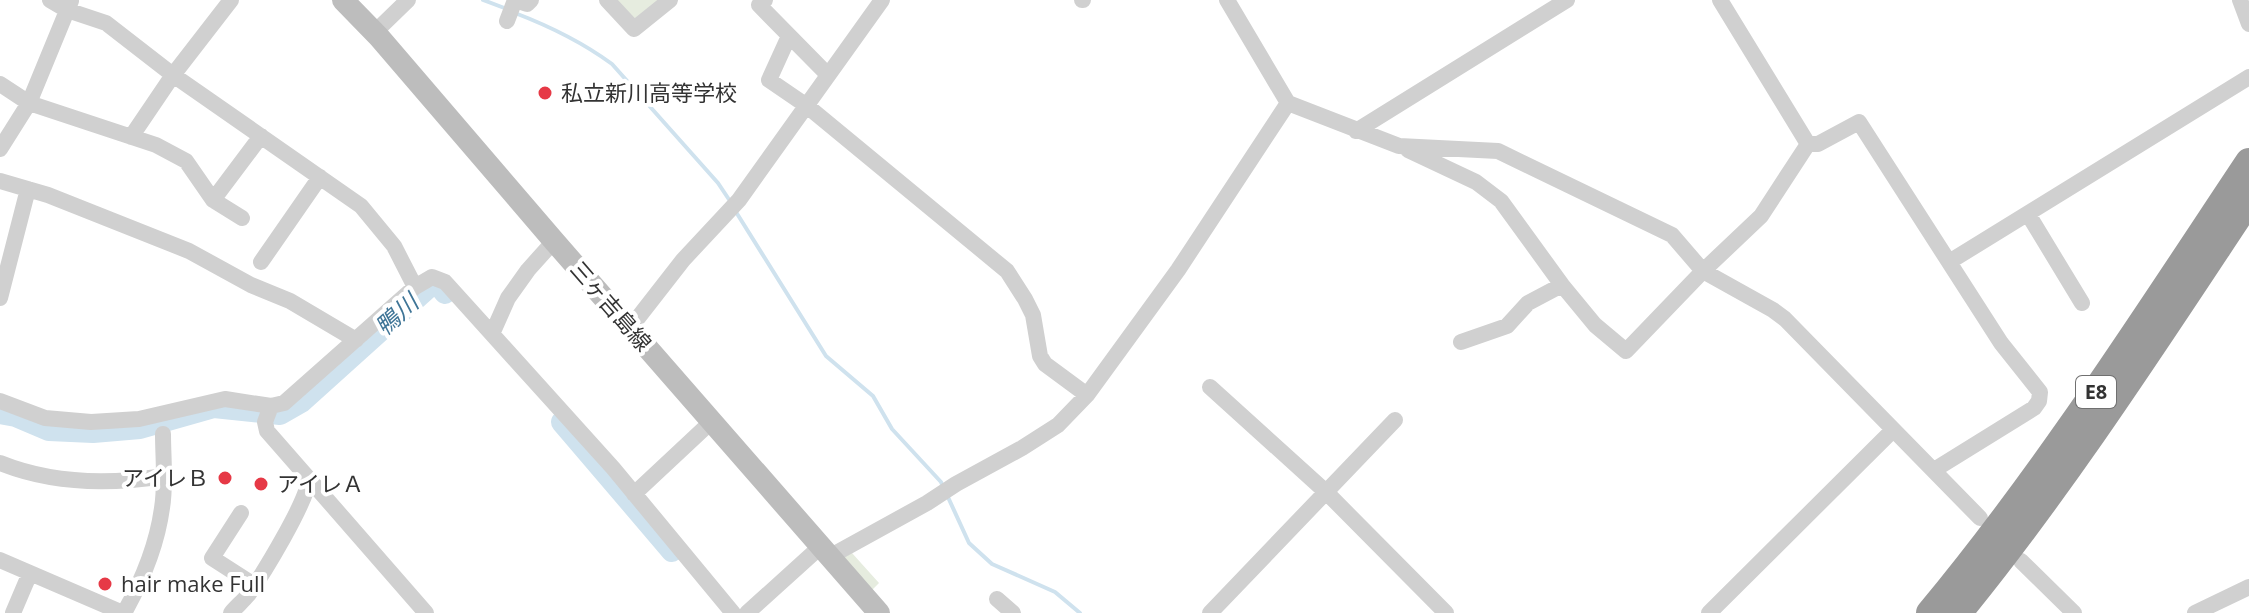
<svg xmlns="http://www.w3.org/2000/svg" width="2249" height="613" viewBox="0 0 2249 613" font-family="'Open Sans','Noto Sans JP',sans-serif">
  <rect width="100%" height="100%" fill="#fff"/>
  <path fill="#e6ecdf" d="M 613,0 L 661,0 L 634,23 Z
    M 852,553 L 879,583 L 872,590 L 844,557 Z"/>
  <g fill="none" stroke-linecap="round" stroke-linejoin="round">
    <path stroke="#cfe2ee" stroke-width="4" d="M 483,0 L 507,9
      M 515,13 C 549,26 582,42 612,64 L 718,183 L 730,201
      M 736,212 L 826,356 L 873,396 L 892,429 L 941,482 L 943,487
      M 947,495 L 969,543 L 992,564 L 1055,592 L 1080,613"/>
    <path stroke="#cfe2ee" stroke-width="22" d="M 0,413 L 16,416 L 49,430 L 93,432 L 140,428 L 214,407 L 280,414 L 301,402 L 432,284 L 441,288 L 445,293
      M 562,422 L 672,551"/>
    <path stroke="#d0d0d0" stroke-width="16" d="M 50,0 L 67,10 L 106,23 L 173,75 L 361,206 L 394,246 L 415,287
      M 515,0 L 527,4 L 531,0
      M 607,0 L 634,29 L 670,0
      M 765,0 L 759,5 L 828,75
      M 1082,0 L 1083,0
      M 1227,0 L 1288,103 L 1399,146 L 1498,151 L 1672,235 L 1703,271 L 1773,310 L 1785,319 L 1980,518
      M 1720,0 L 1808,144
      M 2240,0 L 2249,24
      M 507,21 L 515,0
      M 375,32 L 408,0
      M 789,36 L 769,80 L 807,106 L 1007,271 L 1025,299 L 1033,315 L 1040,356 L 1045,364 L 1087,395
      M 0,84 L 29,103 L 156,145 L 186,161 L 213,200 L 261,136
      M 1356,131 L 1567,0
      M 131,137 L 173,75 L 231,0
      M 1808,144 L 1818,144 L 1859,122 L 2001,343 L 2040,392 L 2039,401 L 2034,408 L 1934,470
      M 0,149 L 29,103 L 71,1
      M 1408,150 L 1476,182 L 1501,201 L 1562,285
      M 0,181 L 48,195 L 189,251 L 251,285 L 290,301 L 356,340
      M 213,200 L 242,218
      M 2028,214 L 2082,303
      M 261,262 L 320,177
      M 1949,262 L 2249,77
      M 0,298 L 28,189
      M 630,328 L 683,260 L 739,200 L 882,0
      M 492,334 L 508,298 L 528,270 L 554,241
      M 1461,342 L 1507,326 L 1528,303 L 1562,285 L 1595,325 L 1626,351 L 1703,271 L 1761,216 L 1808,144
      M 1210,387 L 1326,492 L 1446,613
      M 0,401 L 45,418 L 91,422 L 139,419 L 225,399 L 271,406
      M 0,463 C 52,484 108,485 164,476
      M 309,479 L 426,613
      M 634,494 L 711,422
      M 241,513 L 212,558 L 254,585
      M 829,557 L 927,503 L 956,484 L 1022,448 L 1058,425 L 1087,395 L 1178,270 L 1288,103
      M 0,560 L 123,613
      M 2021,561 L 2074,613
      M 997,599 L 1013,613
      M 13,613 L 30,573
      M 124,613 C 142,581 157,545 162,508 C 166,484 163,458 163,434
      M 231,613 C 236,607 243,601 248,595 C 263,574 307,502 309,479 L 267,431 L 265,422 L 271,406 L 284,403 L 415,287 L 432,277 L 445,282 L 613,468 L 733,613
      M 747,613 L 820,547
      M 1210,613 L 1395,420
      M 1709,613 L 1893,430
      M 2195,613 L 2249,587"/>
    <path stroke="#bdbdbd" stroke-width="22" d="M 343,0 L 379,37 L 554,241 L 879,613"/>
    <path stroke="#9a9a9a" stroke-width="28" d="M 1930,613 C 2048,471 2147,315 2249,162
      M 1958,613 C 2064,483 2156,340 2249,200"/>
  </g>
  <g fill="#e63946" stroke="#fff" stroke-width="3">
    <circle cx="545" cy="93" r="8"/>
    <circle cx="225" cy="478" r="8"/>
    <circle cx="261" cy="484" r="8"/>
    <circle cx="105" cy="584" r="8"/>
  </g>
  <g text-anchor="middle" stroke-width="8" stroke-linejoin="round" paint-order="stroke">
    <rect fill="#fff" stroke="#707070" stroke-width="2" x="2076" y="376" width="40" height="32" rx="6"/>
    <g font-size="20" font-weight="bold" fill="#333">
      <text x="2096" y="399">E8</text>
    </g>
    <g font-size="22" fill="#333" stroke="#fff" text-anchor="start">
      <text x="561" y="101">私立新川高等学校</text>
      <text x="209" y="486" text-anchor="end">アイレＢ</text>
      <text x="277" y="492">アイレＡ</text>
      <text x="121" y="592">hair make Full</text>
    </g>
    <g font-size="22" fill="#333" stroke="#fff">
      <text transform="translate(611 306) rotate(49)" y="8">三ヶ吉島線</text>
    </g>
    <g font-size="24" font-style="italic" fill="#3f7597" stroke="#fff">
      <text transform="translate(397 315) rotate(-42)" y="8">鴨川</text>
    </g>
  </g>
</svg>
